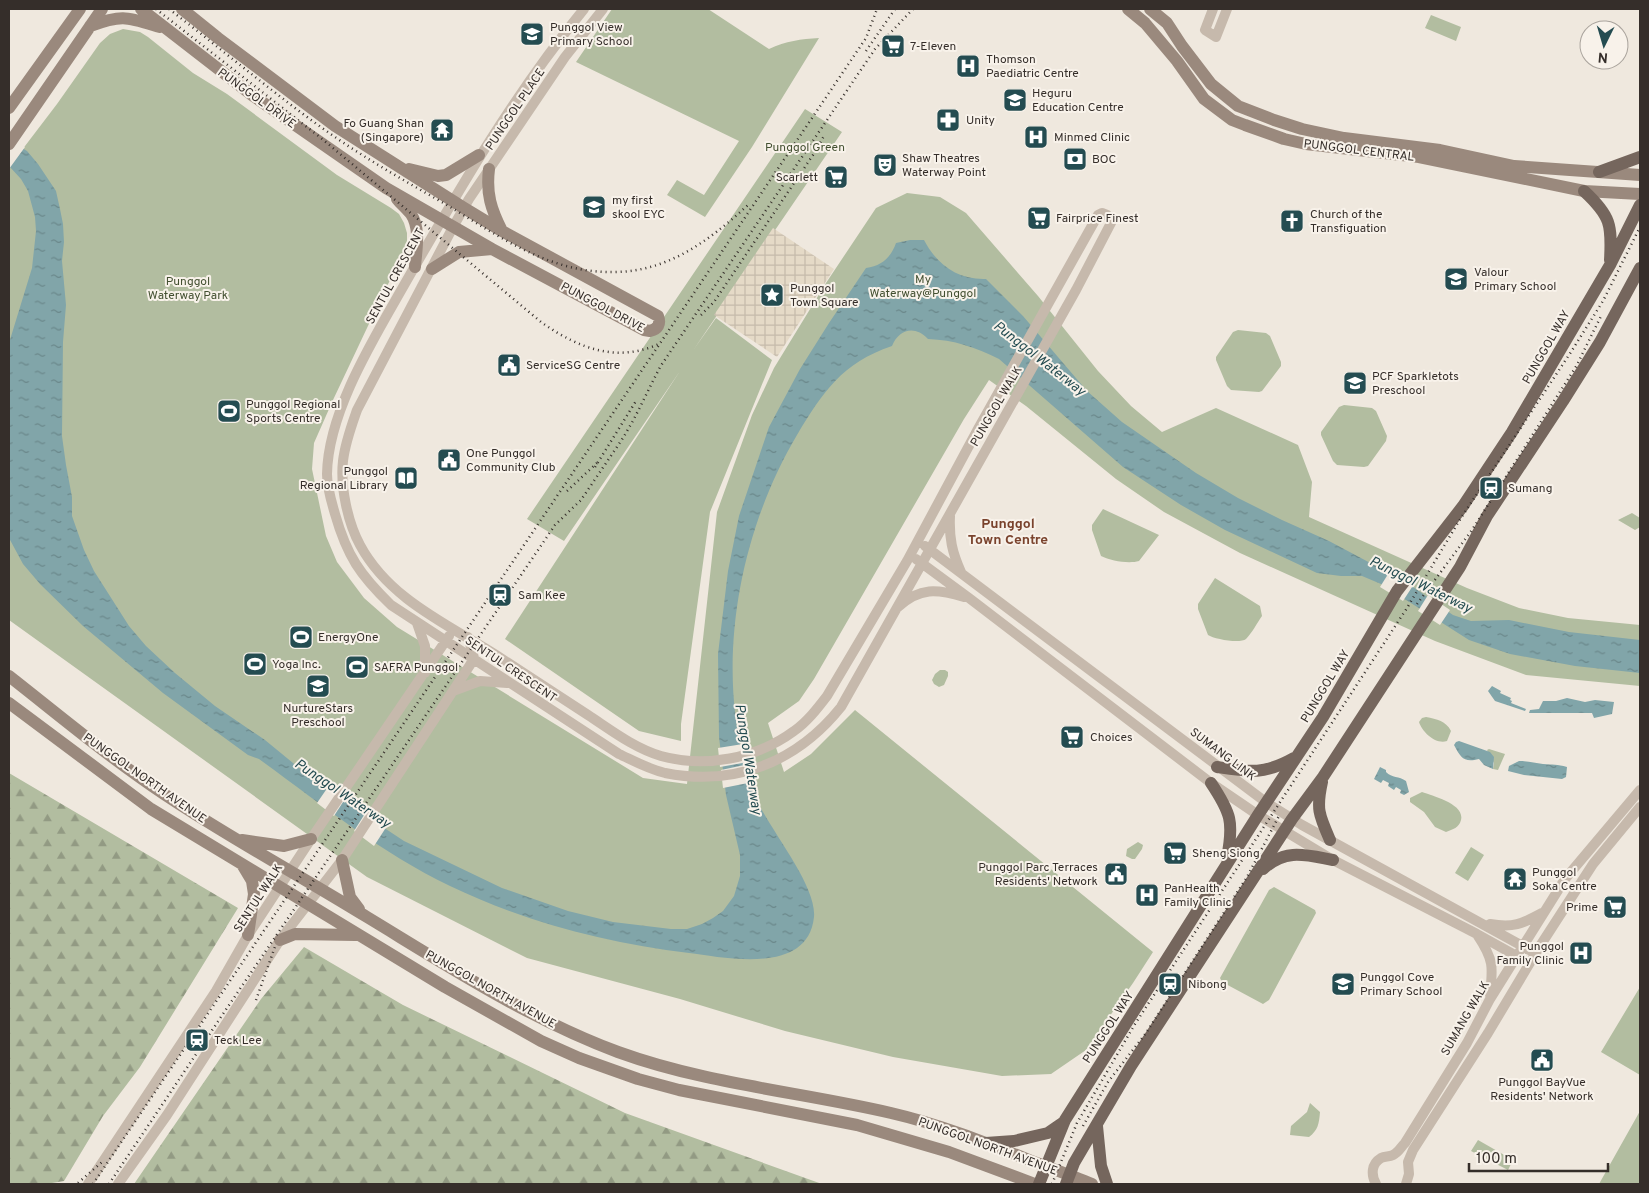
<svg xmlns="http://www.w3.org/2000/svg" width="1649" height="1193" viewBox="0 0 1649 1193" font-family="Overpass,sans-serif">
  <defs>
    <pattern id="forest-firs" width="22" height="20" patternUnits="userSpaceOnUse" patternTransform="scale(1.25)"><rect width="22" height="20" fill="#b2bda0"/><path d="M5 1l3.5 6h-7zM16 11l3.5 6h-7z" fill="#929a83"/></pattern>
    <pattern id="plaza-grid" width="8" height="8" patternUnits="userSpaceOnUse" patternTransform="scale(1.25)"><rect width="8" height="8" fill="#e5dac7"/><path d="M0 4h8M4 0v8" fill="none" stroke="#c5bbab"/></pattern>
    <pattern id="water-ripples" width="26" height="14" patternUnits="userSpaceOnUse" patternTransform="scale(1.25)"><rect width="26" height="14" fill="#81a5a9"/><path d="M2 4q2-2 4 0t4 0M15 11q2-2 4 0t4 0" fill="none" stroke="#6a878a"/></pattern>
  </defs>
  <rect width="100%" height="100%" fill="#efe8de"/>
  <path fill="#b2bda0" d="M 612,9 L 708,9 L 769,49 C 786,41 801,39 819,38 L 752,147 L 705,217 L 667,195 L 677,180 L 704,195 L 739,141 L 576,62 Z
    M 1431,15 L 1461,27 L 1456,41 L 1425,28 Z
    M 123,29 L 140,32 L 148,37 L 193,73 L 227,94 L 337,175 L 391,208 L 399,214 L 404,223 L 407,233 L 407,247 L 384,292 L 333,400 L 314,443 L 312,469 L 326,536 L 337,562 L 364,598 L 397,627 L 643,778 L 687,784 L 717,512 L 752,415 L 774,368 L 826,283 L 876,208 L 907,193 L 940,197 L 966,213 L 1038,296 L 1098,371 L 1131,406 L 1162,432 L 1216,408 L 1298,445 L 1312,482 L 1309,517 L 1467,588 L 1519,608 L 1568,618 L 1640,625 L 1640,686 L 1526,675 L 1435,641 L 1240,553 L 1164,512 L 1116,479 L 1026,406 L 989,380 L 964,419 L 814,679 L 799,701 L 768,723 L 784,772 L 811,754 L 855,710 L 1153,952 L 1133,983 L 1086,1050 L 1051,1074 L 1002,1076 L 893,1057 L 785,1031 L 680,999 L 527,958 L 367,877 L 9,620 L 9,167 L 57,104 L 100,43 L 110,34 Z
    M 805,109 L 842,132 L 694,349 L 716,318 L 772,360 L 710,512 L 681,724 L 681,741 L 639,731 L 505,639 L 680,371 L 564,541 L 527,519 Z
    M 1238,330 L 1266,333 L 1270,336 L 1281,362 L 1281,366 L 1262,391 L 1259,392 L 1231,390 L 1227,386 L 1216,360 L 1216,357 L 1233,332 Z
    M 1344,405 L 1372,408 L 1376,411 L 1387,436 L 1386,441 L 1368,466 L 1364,467 L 1337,465 L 1333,461 L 1321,435 L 1321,432 L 1339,407 Z
    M 1103,509 L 1159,535 L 1139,561 C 1129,564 1111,561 1101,556 L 1092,530 L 1092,525 Z
    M 1632,513 L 1640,518 L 1640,527 L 1635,530 L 1618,520 Z
    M 1215,578 L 1260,606 L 1262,616 C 1257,623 1252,633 1246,639 C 1240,644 1214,639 1208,635 L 1198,609 L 1198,604 Z
    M 940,670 L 945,670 L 948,672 L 948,676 L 944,685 L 939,687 L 934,684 L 932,680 L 935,674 Z
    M 1426,717 C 1437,719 1446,721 1451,731 L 1447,741 C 1436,745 1422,732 1419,722 L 1422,718 Z
    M 1489,749 L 1505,754 L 1498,770 L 1493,769 L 1494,763 L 1487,750 Z
    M 1422,792 C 1433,796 1465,804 1461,820 C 1459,828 1453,829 1446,832 L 1435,827 L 1424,812 L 1410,802 L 1410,798 Z
    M 1138,842 L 1143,845 L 1142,849 L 1135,859 L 1132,859 L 1126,856 L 1127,849 Z
    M 1471,847 L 1484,855 L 1468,881 L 1455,873 Z
    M 1274,887 L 1315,910 L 1316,913 L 1269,1000 L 1263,1004 L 1222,982 L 1220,978 L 1269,890 Z
    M 1640,987 L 1640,1075 L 1601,1052 Z
    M 1310,1103 L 1320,1112 C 1319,1124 1318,1130 1309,1137 L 1290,1135 L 1291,1126 L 1307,1112 Z
    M 1640,1111 L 1640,1184 L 1599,1184 Z
    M 1478,1140 L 1513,1160 L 1508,1170 L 1471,1151 Z"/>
  <path fill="url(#forest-firs)" d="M 9,773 L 238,908 L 140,1067 L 103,1116 L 64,1181 L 46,1184 L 9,1184 Z
    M 304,947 L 403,1005 L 625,1113 L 822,1184 L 134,1184 L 261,999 Z"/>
  <path fill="url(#plaza-grid)" d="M 773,228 L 834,269 L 777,357 L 714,315 Z"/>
  <path fill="url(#water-ripples)" d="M 9,140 L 27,151 L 38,164 L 56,191 L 60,209 L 63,224 L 64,242 L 62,261 L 66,305 L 63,342 L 62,436 L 66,465 L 72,497 L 72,516 L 84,550 L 94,571 L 129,626 L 146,646 L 175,673 L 215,706 L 265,740 L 321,786 L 404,841 L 502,888 L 568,911 L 613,922 L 671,929 L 687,929 L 702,924 L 713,918 L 723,911 L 734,896 L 740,876 L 740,855 L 726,795 L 719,737 L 718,654 L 728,571 L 739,516 L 769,427 L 800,369 L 829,323 L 866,268 C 882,266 891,257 896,243 L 910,240 L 924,240 C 937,265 958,280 986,279 L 1023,316 L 1087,391 L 1122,422 L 1196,473 L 1238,498 L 1282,520 L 1329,541 L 1406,582 L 1453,615 L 1471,621 L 1509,620 L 1569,632 L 1640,640 L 1640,673 L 1575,666 L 1510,654 L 1469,640 L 1381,584 L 1362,576 L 1341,576 L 1317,573 L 1225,530 L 1181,505 L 1123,467 L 999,359 C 975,347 954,340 928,339 C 915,325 899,329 892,346 C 842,363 823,392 797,435 C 736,538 712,677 753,792 C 766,826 817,884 814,917 C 808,975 727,958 689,953 C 607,943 525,922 450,886 C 381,853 321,804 259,759 L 248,755 L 163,693 L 83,626 L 40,584 L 23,564 L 9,538 L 9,343 L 32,268 L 36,231 L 35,217 L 28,191 L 21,179 L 9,166 Z
    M 1492,686 L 1501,691 L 1500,693 L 1511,698 L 1510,700 L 1512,701 L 1511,703 L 1526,709 L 1525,711 L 1495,701 L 1488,691 Z
    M 1567,698 L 1585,702 L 1595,700 L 1614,702 L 1612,714 L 1594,718 L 1592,713 L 1529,713 L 1530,710 L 1539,709 L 1543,701 L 1556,701 Z
    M 1459,741 L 1490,752 L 1494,757 L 1493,769 L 1484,765 L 1479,759 C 1464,763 1461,758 1454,745 L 1456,742 Z
    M 1519,761 C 1527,761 1535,763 1543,764 C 1553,765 1557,764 1567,767 L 1566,777 L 1562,779 L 1524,775 L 1508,771 L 1509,766 Z
    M 1380,767 L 1386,770 L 1386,772 C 1392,778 1399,776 1406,781 L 1409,792 L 1404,795 L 1400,793 L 1401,790 L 1396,787 L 1394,790 L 1388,786 L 1389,783 L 1383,780 L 1381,783 L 1374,779 Z"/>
  <path fill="#efe8de" d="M 9,138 L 25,147 L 9,169 Z
    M 1390,571 L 1414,584 L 1403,601 L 1380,587 Z
    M 1428,595 L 1450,610 L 1440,625 L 1418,611 Z
    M 743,744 L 748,762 L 720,767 L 718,748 Z
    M 749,764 L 753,782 L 723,788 L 721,770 Z
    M 328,787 L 345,799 L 334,816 L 317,803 Z
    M 366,812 L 387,826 L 374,846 L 354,831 Z"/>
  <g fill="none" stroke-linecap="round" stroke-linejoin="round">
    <path stroke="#c6b9ac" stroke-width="10" d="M 584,9 C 515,93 461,186 407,280 C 376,335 328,410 327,474 C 327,488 331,500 335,514 C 347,556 360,575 391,605 L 619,754 C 634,761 648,769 665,773 C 735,787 797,762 841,707 L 1076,290 L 1112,221 L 1107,215 L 1102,213 L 1098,215 L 978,429 L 907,561 L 827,696 C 817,709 807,722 794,731 C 756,759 705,768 661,756 C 634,748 611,730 588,715 C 557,695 527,675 496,655 C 447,624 389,599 360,545 C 348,523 340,487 343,461 C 345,443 351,427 357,410 L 453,227 L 469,199 L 565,57 L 603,9
      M 1213,9 L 1205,30 L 1216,37 L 1227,9
      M 950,516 C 949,538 952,552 961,572
      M 925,546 L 1267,803 L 1302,825 L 1535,953
      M 916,559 L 969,598 L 1211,783 L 1258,815 L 1333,860 L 1477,934 L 1529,963
      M 898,607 C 920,587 937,589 964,597
      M 417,623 L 425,646 L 425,673
      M 453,691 L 480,681 L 507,683
      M 1490,924 C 1513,928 1522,924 1542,913
      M 1478,936 C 1494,960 1493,967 1490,995
      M 88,1184 L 216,991 L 248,935 L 311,839 L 449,636
      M 118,1184 L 167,1115 L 280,940 L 342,860 L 470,665 L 474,658 L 468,637
      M 1376,1184 C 1371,1175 1371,1164 1381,1158 C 1385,1156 1389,1157 1393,1155 C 1398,1153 1401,1147 1405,1143 L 1467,1043 L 1490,999 L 1565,879 L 1640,790
      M 1406,1184 L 1409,1174 L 1408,1162 L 1413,1150 L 1488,1033 L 1540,946 L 1593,864 L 1640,807"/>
    <path stroke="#9a897d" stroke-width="12" d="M 141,9 L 252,95 L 386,188 L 492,249 L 644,330 L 650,331 C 658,329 661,324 658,316 L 502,231 L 464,208 L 335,126 L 218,38 L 182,9
      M 1128,9 L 1145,23 L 1177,61 L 1204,99 L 1232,120 L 1245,125 L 1284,139 L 1306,144 L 1419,157 L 1584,191 L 1640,194
      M 1150,9 L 1167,23 L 1182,46 L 1211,84 L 1238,106 L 1274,120 L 1302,129 L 1344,138 L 1440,150 L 1514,166 L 1640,175
      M 90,26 C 123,14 127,17 160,27
      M 9,108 L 80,9
      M 9,144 L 102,9
      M 409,169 L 438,176 L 446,175 L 479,155
      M 489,169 C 486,194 491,209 502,231
      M 397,199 C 401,204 407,209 411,214 C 421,229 416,251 415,267
      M 432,269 L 459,252 L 492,249
      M 9,676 C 60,716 110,758 164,794 C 230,838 299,875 367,917 C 448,966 529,1019 618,1052 C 706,1084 801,1092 891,1113 C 939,1124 984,1142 1029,1160 C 1050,1168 1071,1175 1092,1184
      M 9,703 L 151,809 L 445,987 L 541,1041 L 579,1058 L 638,1079 L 679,1090 L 857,1125 L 949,1152 L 1035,1184
      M 242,840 L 284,846 L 311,839
      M 342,860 L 350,897 L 359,909
      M 243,866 L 252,881 L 254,894 L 248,935
      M 280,940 L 295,934 L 355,935"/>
    <path stroke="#75665d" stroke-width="12" d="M 1599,172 L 1640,157
      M 1584,191 C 1611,216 1612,225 1610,260
      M 1217,767 C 1249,772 1264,775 1294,758
      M 1322,782 C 1316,809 1319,815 1330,840
      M 1211,783 C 1231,813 1234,822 1227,858
      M 1263,869 C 1286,848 1306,855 1333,860
      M 1097,1126 L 1101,1166 L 1107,1184
      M 986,1143 L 1014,1141 L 1048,1133 L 1064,1122
      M 1039,1184 L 1065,1120 L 1258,815 L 1323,717 L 1397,591 L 1463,506 L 1512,432 L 1610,265 L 1640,205
      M 1066,1184 L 1074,1163 L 1131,1066 L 1292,819 L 1323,777 L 1460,567 L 1487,516 L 1563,401 L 1600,342 L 1640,268"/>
    <path stroke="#352e2a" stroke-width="2.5" stroke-dasharray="1 4" stroke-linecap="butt" d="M 156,9 L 321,138 L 541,322 C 578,348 617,364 661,343
      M 169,9 C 219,47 267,88 318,125 C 359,155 403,180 447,205 C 500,237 551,274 616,272 C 669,271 710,240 748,205
      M 866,51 L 895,9
      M 701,315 L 714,302 L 815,152 L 825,134
      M 595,467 L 636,401
      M 567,491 L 598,462
      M 1417,604 L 1472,530 L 1577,365 L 1601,316
      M 256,1000 L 276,944
      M 1083,1126 L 1108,1082 L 1146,1033 L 1247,877 L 1280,814
      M 78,1183 L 102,1162
      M 93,1184 L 866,38 L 877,9
      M 109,1184 L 225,1011 L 555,525 L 581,500 L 623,438 L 634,419 L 660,367 L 875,49 L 913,9
      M 1052,1184 L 1077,1123 L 1135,1024 L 1407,608 L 1459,521 L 1571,352 L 1603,301 L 1640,227"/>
  </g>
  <defs>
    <g id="school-square" transform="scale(1.25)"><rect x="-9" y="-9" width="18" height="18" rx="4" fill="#244c51" stroke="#f8f2ea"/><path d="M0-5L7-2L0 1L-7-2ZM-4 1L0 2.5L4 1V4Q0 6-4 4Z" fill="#fff"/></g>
    <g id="supermarket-square" transform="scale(1.25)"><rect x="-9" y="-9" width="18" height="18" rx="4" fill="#244c51" stroke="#f8f2ea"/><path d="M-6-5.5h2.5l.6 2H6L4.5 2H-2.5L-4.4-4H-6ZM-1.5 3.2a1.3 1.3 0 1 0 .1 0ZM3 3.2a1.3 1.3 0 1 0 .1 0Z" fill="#fff"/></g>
    <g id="hospital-square" transform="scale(1.25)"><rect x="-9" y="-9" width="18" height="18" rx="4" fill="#244c51" stroke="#f8f2ea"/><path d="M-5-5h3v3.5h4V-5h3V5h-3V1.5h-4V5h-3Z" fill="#fff"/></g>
    <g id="pharmacy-square" transform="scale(1.25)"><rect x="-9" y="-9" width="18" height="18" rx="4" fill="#244c51" stroke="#f8f2ea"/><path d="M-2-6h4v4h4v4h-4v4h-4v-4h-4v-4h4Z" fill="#fff"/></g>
    <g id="temple-square" transform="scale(1.25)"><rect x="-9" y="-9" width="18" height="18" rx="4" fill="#244c51" stroke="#f8f2ea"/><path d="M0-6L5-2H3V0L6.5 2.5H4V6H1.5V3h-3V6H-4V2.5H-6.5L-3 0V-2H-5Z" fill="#fff"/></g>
    <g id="bank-square" transform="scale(1.25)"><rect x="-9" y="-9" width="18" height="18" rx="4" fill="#244c51" stroke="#f8f2ea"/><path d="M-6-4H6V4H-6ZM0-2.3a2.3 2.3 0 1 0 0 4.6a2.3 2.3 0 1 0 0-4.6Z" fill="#fff"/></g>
    <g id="theatre-square" transform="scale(1.25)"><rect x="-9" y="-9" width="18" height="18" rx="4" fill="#244c51" stroke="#f8f2ea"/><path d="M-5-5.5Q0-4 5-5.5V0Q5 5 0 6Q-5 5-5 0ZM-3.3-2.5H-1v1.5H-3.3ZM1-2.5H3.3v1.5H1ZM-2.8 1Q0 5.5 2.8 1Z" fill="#fff"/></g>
    <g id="church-square" transform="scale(1.25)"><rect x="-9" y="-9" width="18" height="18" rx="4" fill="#244c51" stroke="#f8f2ea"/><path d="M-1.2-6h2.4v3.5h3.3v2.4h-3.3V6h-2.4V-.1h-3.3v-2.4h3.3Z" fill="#fff"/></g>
    <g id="sight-square" transform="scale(1.25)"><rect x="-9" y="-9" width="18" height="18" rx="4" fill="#244c51" stroke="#f8f2ea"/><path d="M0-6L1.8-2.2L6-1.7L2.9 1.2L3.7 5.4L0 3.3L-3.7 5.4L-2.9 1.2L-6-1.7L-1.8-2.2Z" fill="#fff"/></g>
    <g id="civic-square" transform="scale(1.25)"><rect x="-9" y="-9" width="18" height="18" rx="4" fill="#244c51" stroke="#f8f2ea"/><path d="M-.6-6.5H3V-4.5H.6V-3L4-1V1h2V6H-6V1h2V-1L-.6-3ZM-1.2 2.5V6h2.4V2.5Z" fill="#fff"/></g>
    <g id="stadium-square" transform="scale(1.25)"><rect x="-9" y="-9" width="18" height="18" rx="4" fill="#244c51" stroke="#f8f2ea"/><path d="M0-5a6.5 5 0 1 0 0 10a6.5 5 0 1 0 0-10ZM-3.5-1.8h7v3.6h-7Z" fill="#fff"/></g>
    <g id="library-square" transform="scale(1.25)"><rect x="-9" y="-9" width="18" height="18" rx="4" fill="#244c51" stroke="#f8f2ea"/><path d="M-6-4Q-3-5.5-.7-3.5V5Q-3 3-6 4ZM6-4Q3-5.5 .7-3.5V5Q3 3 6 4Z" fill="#fff"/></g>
    <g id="station-square" transform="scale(1.25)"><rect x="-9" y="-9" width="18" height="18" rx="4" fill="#244c51" stroke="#f8f2ea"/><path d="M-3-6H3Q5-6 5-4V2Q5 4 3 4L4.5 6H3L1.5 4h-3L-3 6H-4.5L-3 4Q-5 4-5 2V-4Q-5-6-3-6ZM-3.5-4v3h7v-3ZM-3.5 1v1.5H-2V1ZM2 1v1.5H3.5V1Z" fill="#fff"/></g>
  </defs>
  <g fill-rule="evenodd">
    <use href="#school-square" x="532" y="34"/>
    <use href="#supermarket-square" x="893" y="46"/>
    <use href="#hospital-square" x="968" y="66"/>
    <use href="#school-square" x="1015" y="100"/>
    <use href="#pharmacy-square" x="948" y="120"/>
    <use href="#temple-square" x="442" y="130"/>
    <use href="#hospital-square" x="1036" y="137"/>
    <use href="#bank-square" x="1075" y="159"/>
    <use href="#theatre-square" x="885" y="165"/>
    <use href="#supermarket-square" x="836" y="177"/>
    <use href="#school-square" x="594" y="207"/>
    <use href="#supermarket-square" x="1039" y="218"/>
    <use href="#church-square" x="1292" y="221"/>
    <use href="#school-square" x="1456" y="279"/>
    <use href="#sight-square" x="772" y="295"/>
    <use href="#civic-square" x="509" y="365"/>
    <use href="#school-square" x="1355" y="383"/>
    <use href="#stadium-square" x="229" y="411"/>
    <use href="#civic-square" x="449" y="460"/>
    <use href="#library-square" x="406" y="478"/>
    <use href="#station-square" x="1491" y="488"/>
    <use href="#station-square" x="500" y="595"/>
    <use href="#stadium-square" x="301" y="637"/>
    <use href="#stadium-square" x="255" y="664"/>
    <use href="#stadium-square" x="357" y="667"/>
    <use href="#school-square" x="318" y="686"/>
    <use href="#supermarket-square" x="1072" y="737"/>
    <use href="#supermarket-square" x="1175" y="853"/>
    <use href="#civic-square" x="1116" y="874"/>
    <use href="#temple-square" x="1515" y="879"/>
    <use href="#hospital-square" x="1147" y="895"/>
    <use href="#supermarket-square" x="1615" y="907"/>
    <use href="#hospital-square" x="1581" y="953"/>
    <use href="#station-square" x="1170" y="984"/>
    <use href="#school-square" x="1343" y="984"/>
    <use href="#station-square" x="197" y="1040"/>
    <use href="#civic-square" x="1542" y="1060"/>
  </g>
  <g text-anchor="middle" stroke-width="4" stroke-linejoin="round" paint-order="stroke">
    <g font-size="12" fill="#352e2a" stroke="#f8f2ea" text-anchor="start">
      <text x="550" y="31">Punggol View<tspan x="550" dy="14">Primary School</tspan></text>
      <text x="910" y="50">7-Eleven</text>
      <text x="986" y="63">Thomson<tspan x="986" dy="14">Paediatric Centre</tspan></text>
      <text x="1032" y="97">Heguru<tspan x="1032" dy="14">Education Centre</tspan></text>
      <text x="966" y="124">Unity</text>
      <text x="424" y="127" text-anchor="end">Fo Guang Shan<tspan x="424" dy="14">(Singapore)</tspan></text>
      <text x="1054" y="141">Minmed Clinic</text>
      <text x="902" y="162">Shaw Theatres<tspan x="902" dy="14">Waterway Point</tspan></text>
      <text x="1092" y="163">BOC</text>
      <text x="818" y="181" text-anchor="end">Scarlett</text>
      <text x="612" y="204">my first<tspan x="612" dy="14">skool EYC</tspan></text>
      <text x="1310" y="218">Church of the<tspan x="1310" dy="14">Transfiguation</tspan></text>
      <text x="1056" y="222">Fairprice Finest</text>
      <text x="1474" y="276">Valour<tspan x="1474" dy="14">Primary School</tspan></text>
      <text x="790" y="292">Punggol<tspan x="790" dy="14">Town Square</tspan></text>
      <text x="526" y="369">ServiceSG Centre</text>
      <text x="1372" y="380">PCF Sparkletots<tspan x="1372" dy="14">Preschool</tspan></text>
      <text x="246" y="408">Punggol Regional<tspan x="246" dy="14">Sports Centre</tspan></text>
      <text x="466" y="457">One Punggol<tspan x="466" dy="14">Community Club</tspan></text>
      <text x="388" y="475" text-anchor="end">Punggol<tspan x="388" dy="14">Regional Library</tspan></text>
      <text x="1508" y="492">Sumang</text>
      <text x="518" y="599">Sam Kee</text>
      <text x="318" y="641">EnergyOne</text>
      <text x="272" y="668">Yoga Inc.</text>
      <text x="374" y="671">SAFRA Punggol</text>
      <text x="318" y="712" text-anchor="middle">NurtureStars<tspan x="318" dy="14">Preschool</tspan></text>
      <text x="1090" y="741">Choices</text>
      <text x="1192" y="857">Sheng Siong</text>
      <text x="1098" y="871" text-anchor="end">Punggol Parc Terraces<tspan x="1098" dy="14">Residents' Network</tspan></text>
      <text x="1532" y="876">Punggol<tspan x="1532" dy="14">Soka Centre</tspan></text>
      <text x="1164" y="892">PanHealth<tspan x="1164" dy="14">Family Clinic</tspan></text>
      <text x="1598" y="911" text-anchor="end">Prime</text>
      <text x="1564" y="950" text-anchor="end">Punggol<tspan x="1564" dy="14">Family Clinic</tspan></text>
      <text x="1360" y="981">Punggol Cove<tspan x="1360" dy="14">Primary School</tspan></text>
      <text x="1188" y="988">Nibong</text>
      <text x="214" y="1044">Teck Lee</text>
      <text x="1542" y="1086" text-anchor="middle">Punggol BayVue<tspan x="1542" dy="14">Residents' Network</tspan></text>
    </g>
    <g font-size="12" fill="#352e2a" stroke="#f8f2ea">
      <text transform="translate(257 98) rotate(36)" y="4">PUNGGOL DRIVE</text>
      <text transform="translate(515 109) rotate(-56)" y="4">PUNGGOL PLACE</text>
      <text transform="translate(1359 150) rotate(7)" y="4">PUNGGOL CENTRAL</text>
      <text transform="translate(395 276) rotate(-61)" y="4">SENTUL CRESCENT</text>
      <text transform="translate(603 307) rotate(28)" y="4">PUNGGOL DRIVE</text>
      <text transform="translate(1546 347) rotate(-60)" y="4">PUNGGOL WAY</text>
      <text transform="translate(996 406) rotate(-60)" y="4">PUNGGOL WALK</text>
      <text transform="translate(511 669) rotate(34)" y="4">SENTUL CRESCENT</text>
      <text transform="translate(1325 686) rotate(-59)" y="4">PUNGGOL WAY</text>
      <text transform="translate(1223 754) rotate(37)" y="4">SUMANG LINK</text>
      <text transform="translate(145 778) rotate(35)" y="4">PUNGGOL NORTH AVENUE</text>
      <text transform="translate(258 898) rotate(-57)" y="4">SENTUL WALK</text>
      <text transform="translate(491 989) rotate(29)" y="4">PUNGGOL NORTH AVENUE</text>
      <text transform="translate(1465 1018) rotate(-60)" y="4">SUMANG WALK</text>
      <text transform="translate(1108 1027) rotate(-57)" y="4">PUNGGOL WAY</text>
      <text transform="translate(988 1146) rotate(20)" y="4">PUNGGOL NORTH AVENUE</text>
    </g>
    <g font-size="12" fill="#435031" stroke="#f8f2ea">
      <text x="805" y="151">Punggol Green</text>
      <text x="923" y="283">My<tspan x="923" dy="14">Waterway@Punggol</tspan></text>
      <text x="188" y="285">Punggol<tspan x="188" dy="14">Waterway Park</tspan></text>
    </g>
    <g font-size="14" font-style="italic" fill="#244c51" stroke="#f8f2ea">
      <text transform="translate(1040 358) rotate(38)" y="5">Punggol Waterway</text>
      <text transform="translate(1421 584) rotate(26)" y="5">Punggol Waterway</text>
      <text transform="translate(749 759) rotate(81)" y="5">Punggol Waterway</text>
      <text transform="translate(343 793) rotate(34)" y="5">Punggol Waterway</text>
    </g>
    <g font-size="14" font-weight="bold" fill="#7a432d" stroke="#f8f2ea">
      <text x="1008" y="528">Punggol<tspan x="1008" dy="16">Town Centre</tspan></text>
    </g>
  </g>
  <rect width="1649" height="1193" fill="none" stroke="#352e2a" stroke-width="20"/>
  <g transform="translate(1604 45) rotate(185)"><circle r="24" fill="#f8f2ea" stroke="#aaa49d"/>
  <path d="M0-4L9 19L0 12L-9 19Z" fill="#244c51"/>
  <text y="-8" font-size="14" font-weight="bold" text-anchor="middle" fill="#352e2a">N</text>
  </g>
  <path d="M1469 1163v8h139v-8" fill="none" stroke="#352e2a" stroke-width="2.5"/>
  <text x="1476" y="1163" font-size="15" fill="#352e2a" stroke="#f8f2ea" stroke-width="4" paint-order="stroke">100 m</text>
</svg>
